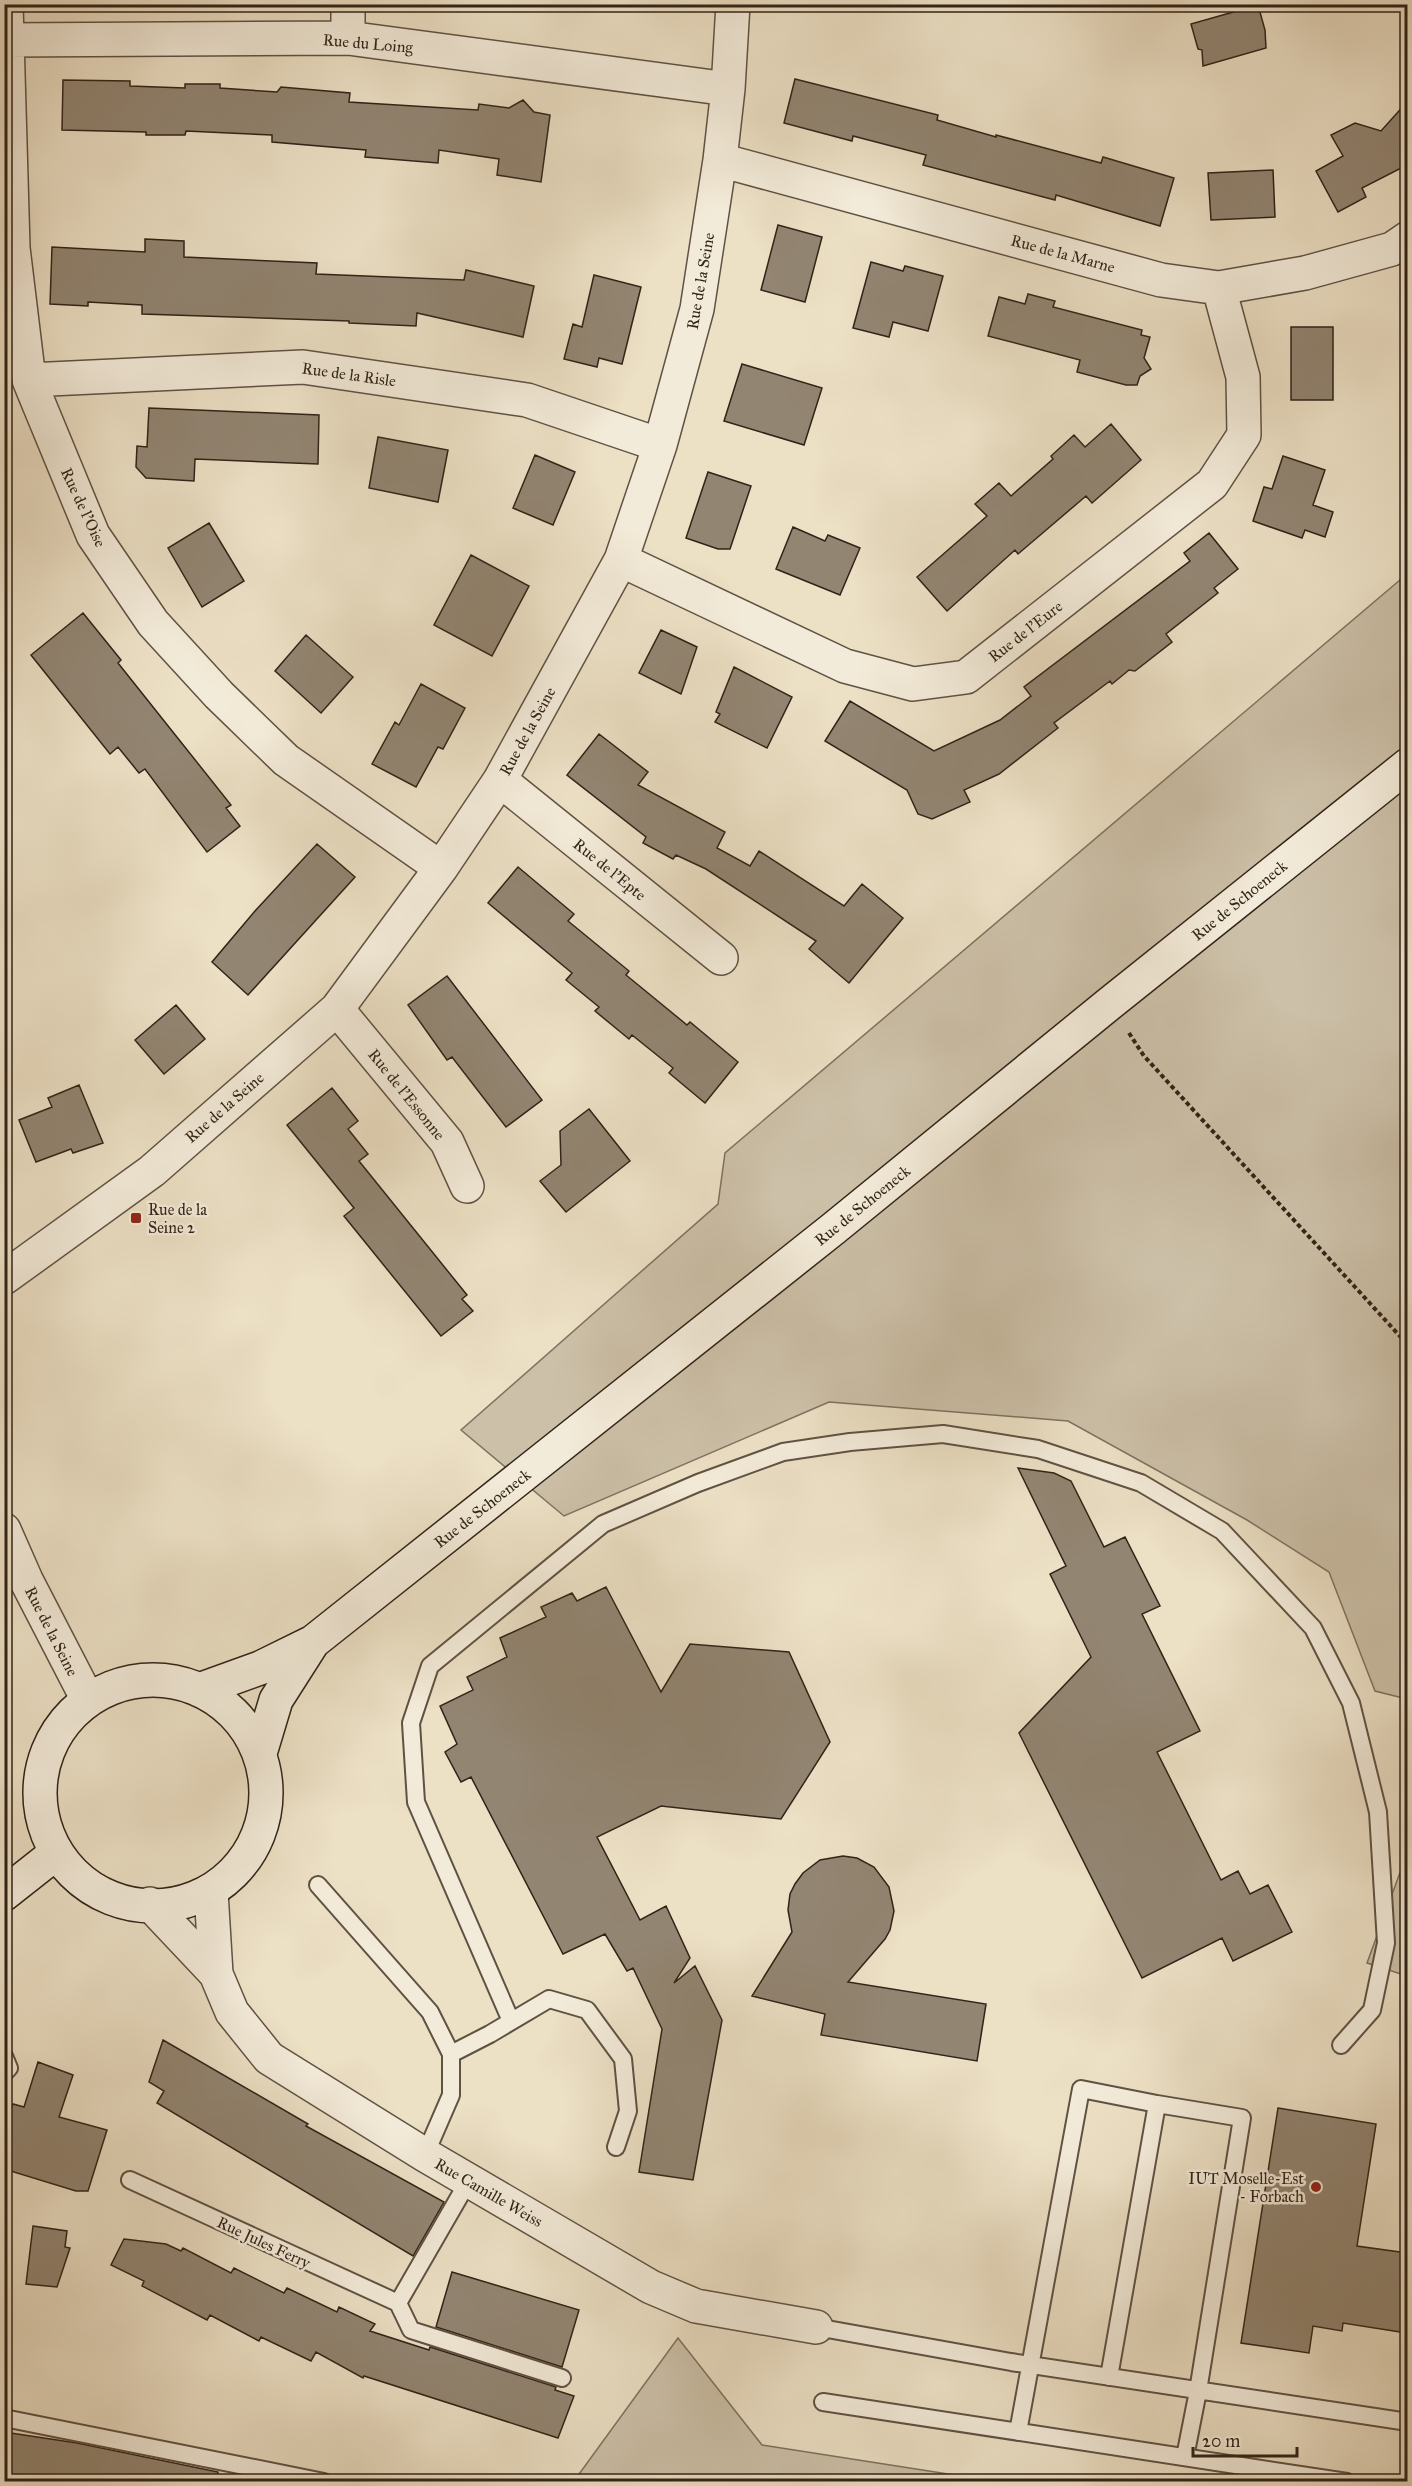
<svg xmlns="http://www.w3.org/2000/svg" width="1412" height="2486" viewBox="0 0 1412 2486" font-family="'IM FELL Great Primer',serif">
  <rect width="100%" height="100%" fill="#ece0c5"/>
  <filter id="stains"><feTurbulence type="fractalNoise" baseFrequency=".00333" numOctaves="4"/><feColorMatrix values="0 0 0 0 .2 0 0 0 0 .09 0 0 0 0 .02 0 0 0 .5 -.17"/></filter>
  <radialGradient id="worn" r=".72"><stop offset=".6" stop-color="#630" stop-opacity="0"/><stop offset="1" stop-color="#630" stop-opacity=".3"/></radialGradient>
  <path fill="#ccc0a8" stroke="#7e7260" stroke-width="1.5" d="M 1407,574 L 1407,1699 L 1375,1691 L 1329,1572 L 1247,1520 L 1068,1421 L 829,1402 L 564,1516 L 461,1430 L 718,1204 L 725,1153 Z
    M 1407,1864 L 1407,1976 L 1367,1963 L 1402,1867 Z
    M 678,2338 L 762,2445 L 993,2481 L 574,2481 Z"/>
  <path fill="#928572" stroke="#312318" stroke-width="1.5" d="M 1258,5 L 1265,30 L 1266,48 L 1203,66 L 1202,50 L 1198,49 L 1191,24 Z
    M 795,79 L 938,115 L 937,120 L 996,137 L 996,135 L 1101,163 L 1103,157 L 1174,178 L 1160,226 L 1056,195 L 1055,200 L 923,165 L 926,155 L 853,136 L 852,141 L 784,123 Z
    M 63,80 L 130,81 L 130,86 L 185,88 L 185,84 L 220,84 L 220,88 L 277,92 L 281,87 L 350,93 L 349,102 L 478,110 L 479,104 L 509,108 L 523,100 L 534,112 L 550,115 L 541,182 L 497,175 L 499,159 L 439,150 L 438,163 L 365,157 L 366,150 L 272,142 L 272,135 L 186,131 L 185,135 L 146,135 L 146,132 L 62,130 Z
    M 1407,102 L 1407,165 L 1362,188 L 1366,197 L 1338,212 L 1316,171 L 1343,156 L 1331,135 L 1355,123 L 1381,131 Z
    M 1273,170 L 1275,217 L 1211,220 L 1208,173 Z
    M 778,225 L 822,237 L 805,302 L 761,290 Z
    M 145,239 L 184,241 L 184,257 L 317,263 L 316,274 L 464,280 L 466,270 L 534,286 L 523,337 L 417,313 L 416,326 L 349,323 L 349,321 L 142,314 L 142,305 L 88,302 L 88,306 L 50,304 L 52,247 L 145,252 Z
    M 871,262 L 903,271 L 905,266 L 943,276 L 928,331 L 893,322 L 889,337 L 853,328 Z
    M 594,275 L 641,287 L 622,364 L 599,358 L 597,367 L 564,359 L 573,324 L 582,327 Z
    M 1028,294 L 1055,301 L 1053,307 L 1142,330 L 1141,335 L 1150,337 L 1144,358 L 1151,369 L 1140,376 L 1137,385 L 1126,385 L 1077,372 L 1080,360 L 988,336 L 999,297 L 1025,304 Z
    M 1291,327 L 1333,327 L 1333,400 L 1291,400 Z
    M 742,364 L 822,388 L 804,445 L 724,421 Z
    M 149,408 L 319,415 L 318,464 L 195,459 L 194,481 L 146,478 L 136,467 L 137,446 L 147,447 Z
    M 1111,424 L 1141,460 L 1092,503 L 1086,496 L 1018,554 L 1015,550 L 947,611 L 917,577 L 987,516 L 975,504 L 999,483 L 1011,496 L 1053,459 L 1051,456 L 1074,435 L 1085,447 Z
    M 378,437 L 448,450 L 438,502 L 369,488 Z
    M 535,455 L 575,472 L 553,525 L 513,508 Z
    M 1283,456 L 1325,470 L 1313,505 L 1333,512 L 1325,537 L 1305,530 L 1302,538 L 1253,521 L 1264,487 L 1272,489 Z
    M 708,472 L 751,486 L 730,549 L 718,549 L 686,538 Z
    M 209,523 L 244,581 L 202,607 L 168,548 Z
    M 793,527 L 825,541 L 828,535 L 860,548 L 840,595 L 776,569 Z
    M 1209,533 L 1238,569 L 1214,588 L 1218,593 L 1166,634 L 1172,642 L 1135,671 L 1129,670 L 1112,684 L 1110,681 L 1054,723 L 1058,728 L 999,774 L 964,790 L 970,802 L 932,819 L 918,814 L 907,790 L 825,741 L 850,701 L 934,751 L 1000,720 L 1031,696 L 1024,687 L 1190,561 L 1184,553 Z
    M 471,555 L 529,586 L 492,656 L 434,625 Z
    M 83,613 L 121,660 L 118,663 L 231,805 L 226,808 L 240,826 L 207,852 L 145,769 L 139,773 L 118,747 L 110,754 L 31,655 Z
    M 661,630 L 697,647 L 681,694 L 639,673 Z
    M 306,635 L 353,677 L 321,713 L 275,671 Z
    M 734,667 L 792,697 L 767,748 L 715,722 L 720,714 L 716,712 Z
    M 421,684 L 465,708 L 443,749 L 438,747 L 416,787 L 372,764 L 395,722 L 399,725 Z
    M 599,734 L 648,772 L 638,785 L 725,832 L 717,848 L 750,866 L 759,851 L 844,906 L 862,884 L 903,918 L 849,983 L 809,949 L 816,941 L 706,869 L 676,855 L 673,859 L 643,843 L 646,837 L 567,775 Z
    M 317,844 L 355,877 L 248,995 L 212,962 L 255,911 Z
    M 518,867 L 574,914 L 568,921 L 629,971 L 626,975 L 687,1025 L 690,1022 L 738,1062 L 705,1103 L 669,1073 L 673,1068 L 632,1035 L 629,1039 L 595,1011 L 599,1007 L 566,980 L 572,973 L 488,903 Z
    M 447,976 L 542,1100 L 506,1127 L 452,1057 L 447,1060 L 408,1005 Z
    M 176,1005 L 205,1039 L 164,1074 L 135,1040 Z
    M 79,1085 L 103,1143 L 73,1153 L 71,1149 L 36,1162 L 19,1120 L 52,1107 L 48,1098 Z
    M 332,1088 L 358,1121 L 348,1129 L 368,1154 L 359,1161 L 467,1295 L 462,1299 L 473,1311 L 441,1336 L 344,1216 L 354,1208 L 287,1125 Z
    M 589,1109 L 630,1161 L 566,1212 L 540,1181 L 561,1165 L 560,1131 Z
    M 1018,1468 L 1054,1473 L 1071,1481 L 1104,1547 L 1125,1537 L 1160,1606 L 1142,1614 L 1200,1731 L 1157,1752 L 1221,1880 L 1238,1871 L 1250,1894 L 1268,1885 L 1292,1932 L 1233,1961 L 1222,1938 L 1142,1978 L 1019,1733 L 1091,1657 L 1050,1574 L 1066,1566 Z
    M 606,1587 L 661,1692 L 690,1644 L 789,1652 L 830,1742 L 781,1819 L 661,1806 L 597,1837 L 640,1920 L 666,1906 L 690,1958 L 674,1983 L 695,1966 L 722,2020 L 693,2180 L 639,2172 L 662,2029 L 633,1968 L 627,1971 L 605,1934 L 563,1954 L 471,1777 L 461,1782 L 445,1752 L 457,1744 L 440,1706 L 473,1690 L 467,1677 L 507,1657 L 500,1638 L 546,1617 L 541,1607 L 572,1593 L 577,1601 Z
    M 843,1856 L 857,1858 L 874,1867 L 889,1887 L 894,1911 L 890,1930 L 885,1939 L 848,1982 L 986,2004 L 977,2061 L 821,2035 L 825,2014 L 752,1996 L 792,1932 L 788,1910 L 790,1894 L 795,1884 L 803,1873 L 820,1860 Z
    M 163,2040 L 308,2124 L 306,2126 L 444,2202 L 413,2256 L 157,2103 L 164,2091 L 149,2082 Z
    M 38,2062 L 73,2075 L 59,2117 L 107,2130 L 88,2191 L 76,2191 L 4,2169 L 4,2128 L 13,2104 L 24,2107 Z
    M 1278,2108 L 1376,2124 L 1357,2246 L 1407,2253 L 1407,2333 L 1343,2323 L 1342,2331 L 1313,2326 L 1309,2353 L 1241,2343 Z
    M 33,2226 L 67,2231 L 65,2247 L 70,2248 L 57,2287 L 26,2284 Z
    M 124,2239 L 166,2244 L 181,2251 L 183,2248 L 231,2273 L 234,2268 L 284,2293 L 287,2288 L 337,2312 L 339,2307 L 375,2324 L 370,2331 L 429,2350 L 430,2347 L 556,2387 L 555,2390 L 574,2396 L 558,2438 L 364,2376 L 363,2378 L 316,2352 L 311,2361 L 261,2337 L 259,2341 L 210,2315 L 207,2320 L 142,2286 L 144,2281 L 111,2265 Z
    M 452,2272 L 579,2310 L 562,2367 L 436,2327 Z
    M 4,2432 L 77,2443 L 218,2472 L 218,2481 L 4,2481 Z"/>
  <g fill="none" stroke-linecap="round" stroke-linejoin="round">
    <g stroke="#605243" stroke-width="20">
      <path id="service" d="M 318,1885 L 430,2012 L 451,2054 L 451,2095 L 425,2155
        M 511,2021 L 416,1802 L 411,1723 L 430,1666 L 603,1524 L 698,1483 L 783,1452 L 850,1442 L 943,1434 L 1038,1449 L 1141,1483 L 1222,1531 L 1313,1628 L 1351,1703 L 1378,1812 L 1386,1943 L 1372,2010 L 1341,2045
        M 451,2054 L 490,2034 L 549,1999 L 587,2010 L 623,2059 L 628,2111 L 616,2147
        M 4,2056 L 9,2068 L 4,2073
        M 130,2180 L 398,2303 L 469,2180
        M 398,2303 L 411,2330 L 562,2378
        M 816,2327 L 1011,2362 L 1408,2422
        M 1109,2377 L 1157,2104 L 1242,2118 L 1198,2391 L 1185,2457
        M 823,2402 L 1347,2482
        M 4,2418 L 324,2482
        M 1018,2432 L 1081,2089 L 1157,2104"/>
    </g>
    <g stroke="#605243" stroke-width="36">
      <path id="minor" d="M 6,4 L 13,248 L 29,380 L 93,535 L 153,623 L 219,695 L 286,760 L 441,868
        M 348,38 L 348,4
        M 5,40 L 348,38 L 728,89
        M 720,160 L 1161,280 L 1219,288 L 1305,273 L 1392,249 L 1408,238
        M 29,380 L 303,367 L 527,400 L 660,445
        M 621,560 L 845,666 L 913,684 L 966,677 L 1212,484 L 1244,435 L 1243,377 L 1219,288
        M 500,780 L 721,958
        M 337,1009 L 447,1142 L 467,1186
        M 4,1278 L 152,1171 L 337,1009 L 441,868 L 500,780 L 621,560 L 660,445 L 697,309 L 720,160 L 728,89 L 733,4
        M 4,1530 L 26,1580 L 87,1698
        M 211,1892 L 216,1974 L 232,2012 L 269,2058 L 425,2155 L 651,2287 L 696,2306 L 816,2327
        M 150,1904 L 216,1974"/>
    </g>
    <g stroke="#312318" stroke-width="36">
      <path id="secondary" d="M40 1793a113 113 0 1 1 226 0a113 113 0 1 1-226 0Z
        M 199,1690 L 260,1668 L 313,1642 L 833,1229 L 1109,1004 L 1408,765
        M 261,1750 L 276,1700 L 313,1642
        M 4,1894 L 56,1853"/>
    </g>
    <path stroke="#312318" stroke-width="4" stroke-dasharray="4.5 3" stroke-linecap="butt" d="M 1129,1033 L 1144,1056 L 1408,1345"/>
    <use href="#service" stroke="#f3ebd9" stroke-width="16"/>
    <use href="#minor" stroke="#f3ebd9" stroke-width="33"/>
    <use href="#secondary" stroke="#f3ebd9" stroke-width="33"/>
  </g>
  <g fill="#8f2418" stroke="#f3ebd9" stroke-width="2">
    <rect x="130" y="1212" width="12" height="12" rx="3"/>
    <circle cx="1316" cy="2187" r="6"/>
  </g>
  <g text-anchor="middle" stroke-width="5" stroke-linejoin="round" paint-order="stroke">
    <g font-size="16" fill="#312318" stroke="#f3ebd9">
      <text transform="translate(368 43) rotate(5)" y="6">Rue du Loing</text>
      <text transform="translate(1063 253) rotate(15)" y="6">Rue de la Marne</text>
      <text transform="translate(700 281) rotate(-80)" y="6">Rue de la Seine</text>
      <text transform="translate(349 374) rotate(8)" y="6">Rue de la Risle</text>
      <text transform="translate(84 507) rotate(65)" y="6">Rue de l'Oise</text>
      <text transform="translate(1025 631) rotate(-38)" y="6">Rue de l'Eure</text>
      <text transform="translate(527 731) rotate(-61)" y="6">Rue de la Seine</text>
      <text transform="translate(610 869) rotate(39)" y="6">Rue de l'Epte</text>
      <text transform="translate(1239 900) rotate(-39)" y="6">Rue de Schoeneck</text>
      <text transform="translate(407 1094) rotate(51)" y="6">Rue de l'Essonne</text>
      <text transform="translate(224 1107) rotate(-41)" y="6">Rue de la Seine</text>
      <text transform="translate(862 1205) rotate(-39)" y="6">Rue de Schoeneck</text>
      <text transform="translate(482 1508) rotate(-38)" y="6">Rue de Schoeneck</text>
      <text transform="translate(52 1631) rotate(63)" y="6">Rue de la Seine</text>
      <text transform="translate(489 2192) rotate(30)" y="6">Rue Camille Weiss</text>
      <text transform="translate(264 2242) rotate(25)" y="6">Rue Jules Ferry</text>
    </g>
    <g font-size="16" fill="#312318" stroke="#f3ebd9" text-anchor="start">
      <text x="148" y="1215">Rue de la<tspan x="148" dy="18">Seine 2</tspan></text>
      <text x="1304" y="2184" text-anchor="end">IUT Moselle-Est<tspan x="1304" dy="18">- Forbach</tspan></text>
    </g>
  </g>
  <rect width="1412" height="2486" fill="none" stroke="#ece0c5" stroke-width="24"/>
  <rect x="6" y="6" width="1400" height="2474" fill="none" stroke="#312318" stroke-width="3"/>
  <rect x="12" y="12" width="1388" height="2462" fill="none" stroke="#312318" stroke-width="1.5"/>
  <path d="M1193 2447v9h104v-9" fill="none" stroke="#312318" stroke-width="3"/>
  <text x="1202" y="2447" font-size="18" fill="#312318" stroke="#f3ebd9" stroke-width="4.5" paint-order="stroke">20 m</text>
  <rect width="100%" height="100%" filter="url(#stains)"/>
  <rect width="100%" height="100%" fill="url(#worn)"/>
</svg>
